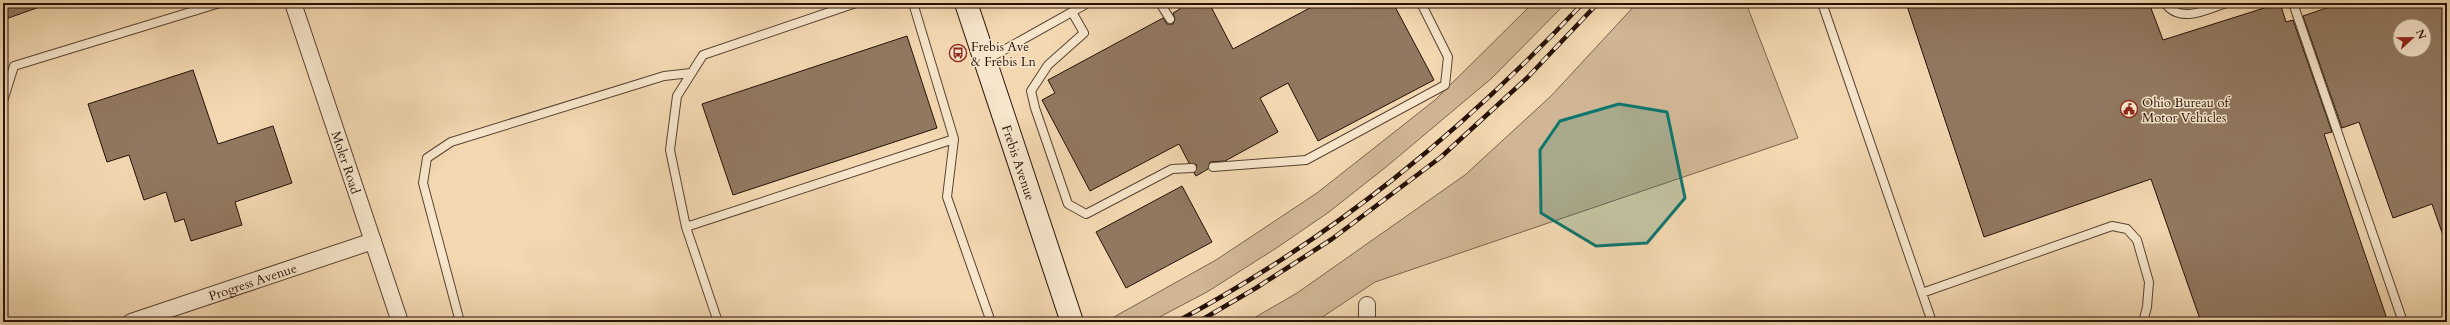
<svg xmlns="http://www.w3.org/2000/svg" width="2450" height="325" viewBox="0 0 2450 325" font-family="Cardo,serif">
  <rect width="100%" height="100%" fill="#f3d8b1"/>
  <filter id="stains"><feTurbulence type="fractalNoise" baseFrequency=".005" numOctaves="4"/><feColorMatrix values="0 0 0 0 .2 0 0 0 0 .09 0 0 0 0 .02 0 0 0 .5 -.17"/></filter>
  <radialGradient id="worn" r=".72"><stop offset=".6" stop-color="#630" stop-opacity="0"/><stop offset="1" stop-color="#630" stop-opacity=".3"/></radialGradient>
  <path fill="#d0b694" stroke="#7b644e" d="M 1533,3 L 1566,3 L 1492,78 L 1386,167 L 1329,212 L 1278,247 L 1207,292 L 1150,322 L 1105,322 L 1216,260 L 1317,193 L 1435,100 Z
    M 1637,3 L 1746,3 L 1798,138 L 1375,282 L 1315,322 L 1247,322 L 1297,293 L 1465,175 L 1551,96 Z"/>
  <path fill="#917860" stroke="#261108" fill-rule="evenodd" d="M 3,3 L 44,3 L 45,5 L 3,20 Z
    M 1177,3 L 1209,3 L 1233,49 L 1319,3 L 1393,3 L 1434,80 L 1318,141 L 1288,83 L 1260,98 L 1278,132 L 1225,161 L 1210,162 L 1208,169 L 1196,176 L 1194,173 L 1197,165 L 1189,163 L 1179,144 L 1090,191 L 1042,100 L 1055,93 L 1048,80 L 1163,18 L 1167,24 L 1173,24 L 1175,19 L 1173,13 L 1180,9 Z
    M 1906,3 L 2149,3 L 2163,40 L 2280,3 L 2286,22 L 2293,20 L 2332,132 L 2324,134 L 2388,322 L 2201,322 L 2151,179 L 1984,237 Z
    M 2341,3 L 2447,3 L 2447,241 L 2445,241 L 2432,204 L 2393,218 L 2359,122 L 2342,128 L 2303,16 ZM 2400,26 L 2424,26 L 2424,50 L 2400,50 Z
    M 907,36 L 937,128 L 733,195 L 702,104 Z
    M 193,70 L 218,144 L 273,126 L 292,183 L 235,202 L 242,225 L 191,241 L 184,219 L 175,222 L 166,192 L 144,200 L 129,155 L 107,162 L 88,104 Z
    M 1182,186 L 1212,242 L 1126,288 L 1096,232 Z"/>
  <g fill="none" stroke-linecap="round" stroke-linejoin="round">
    <g stroke="#594332" stroke-width="10">
      <path id="service" d="M 913,3 L 954,139 L 947,197 L 991,322
        M 1160,3 L 1170,19
        M 1822,3 L 1932,322
        M 2165,3 C 2180,24 2206,10 2226,3
        M 2293,3 L 2403,322
        M 1072,12 L 1084,33 L 1048,65 L 1031,91 L 1035,108 L 1068,204 L 1086,214 L 1172,169 L 1192,168
        M 986,60 L 1088,3
        M 3,101 L 14,66 L 220,3
        M 1213,167 L 1306,160 L 1445,85 L 1448,57 L 1421,3
        M 686,227 L 670,150 L 677,96 L 703,55 L 856,3
        M 1922,293 L 2112,226 L 2127,229 L 2137,240 L 2149,282 L 2147,307 L 2143,322
        M 460,322 L 423,183 L 427,158 L 451,142 L 664,76 L 691,73
        M 718,322 L 686,227 L 954,139"/>
    </g>
    <g stroke="#594332" stroke-width="18">
      <g id="minor">
        <path id="s1" d="M 293,3 L 400,322"/>
        <path d="M 1367,305 L 1367,322"/>
        <path id="s2" d="M 131,322 L 373,241"/>
      </g>
    </g>
    <g stroke="#261108" stroke-width="24">
      <g id="secondary">
        <path id="s3" d="M 966,3 L 1072,322"/>
      </g>
    </g>
    <use href="#service" stroke="#f7e6cc" stroke-width="8"/>
    <use href="#minor" stroke="#f7e6cc" stroke-width="16"/>
    <use href="#secondary" stroke="#f7e6cc" stroke-width="22"/>
    <g stroke="#261108" stroke-width="4.5">
      <path id="rail" d="M 1176,322 C 1333,238 1462,132 1583,3
        M 1198,322 L 1256,288 L 1332,239 L 1441,157 L 1527,78 L 1598,3"/>
    </g>
    <use href="#rail" stroke="#f7e6cc" stroke-width="3" stroke-dasharray="9" stroke-linecap="butt"/>
  </g>
  <path fill="#0f766e" fill-opacity="0.2" stroke="#0f766e" stroke-width="3" stroke-linejoin="round" d="M 1619,104 L 1667,112 L 1685,198 L 1647,243 L 1596,246 L 1541,213 L 1540,150 L 1560,121 Z"/>
  <defs>
    <g id="bus-ring" transform="scale(0.9)"><circle r="9.5" fill="#f7e6cc" stroke="#8f2418" stroke-width="1.5"/><path d="M-5-6H5V4H4V6H2V4H-2V6H-4V4H-5ZM-3.5-4V0h7V-4ZM-3.5 1.2v1.5H-2V1.2ZM2 1.2v1.5H3.5V1.2Z" fill="#8f2418"/></g>
    <g id="civic-ring" transform="scale(0.9)"><circle r="9.5" fill="#f7e6cc" stroke="#8f2418" stroke-width="1.5"/><path d="M-.6-6.5H3V-4.5H.6V-3L4-1V1h2V6H-6V1h2V-1L-.6-3ZM-1.2 2.5V6h2.4V2.5Z" fill="#8f2418"/></g>
  </defs>
  <g fill-rule="evenodd">
    <use href="#bus-ring" x="958" y="53"/>
    <use href="#civic-ring" x="2129" y="109"/>
  </g>
  <g text-anchor="middle" stroke-width="3" stroke-linejoin="round" paint-order="stroke">
    <g font-size="13" fill="#261108" stroke="#f7e6cc" text-anchor="start">
      <text x="971" y="51">Frebis Ave<tspan x="971" dy="15">&amp; Frebis Ln</tspan></text>
      <text x="2142" y="107">Ohio Bureau of<tspan x="2142" dy="15">Motor Vehicles</tspan></text>
    </g>
    <g font-size="13" fill="#261108" stroke="#f7e6cc">
      <text dy="5" stroke="none"><textPath href="#s1" startOffset="168">Moler Road</textPath></text>
      <text dy="5" stroke="none"><textPath href="#s3" startOffset="168">Frebis Avenue</textPath></text>
      <text dy="5" stroke="none"><textPath href="#s2" startOffset="128">Progress Avenue</textPath></text>
    </g>
  </g>
  <rect width="2450" height="325" fill="none" stroke="#f3d8b1" stroke-width="16"/>
  <rect x="4" y="4" width="2442" height="317" fill="none" stroke="#261108" stroke-width="2"/>
  <rect x="8" y="8" width="2434" height="309" fill="none" stroke="#261108"/>
  <g transform="translate(2412 38) rotate(68)"><circle r="19" fill="#f7e6cc" stroke="#a3917e"/>
  <path d="M0-3L7 15L0 10L-7 15Z" fill="#8f2418"/>
  <text y="-6" font-size="11" font-weight="bold" text-anchor="middle" fill="#261108">N</text>
  </g>
  <rect width="100%" height="100%" filter="url(#stains)"/>
  <rect width="100%" height="100%" fill="url(#worn)"/>
</svg>
